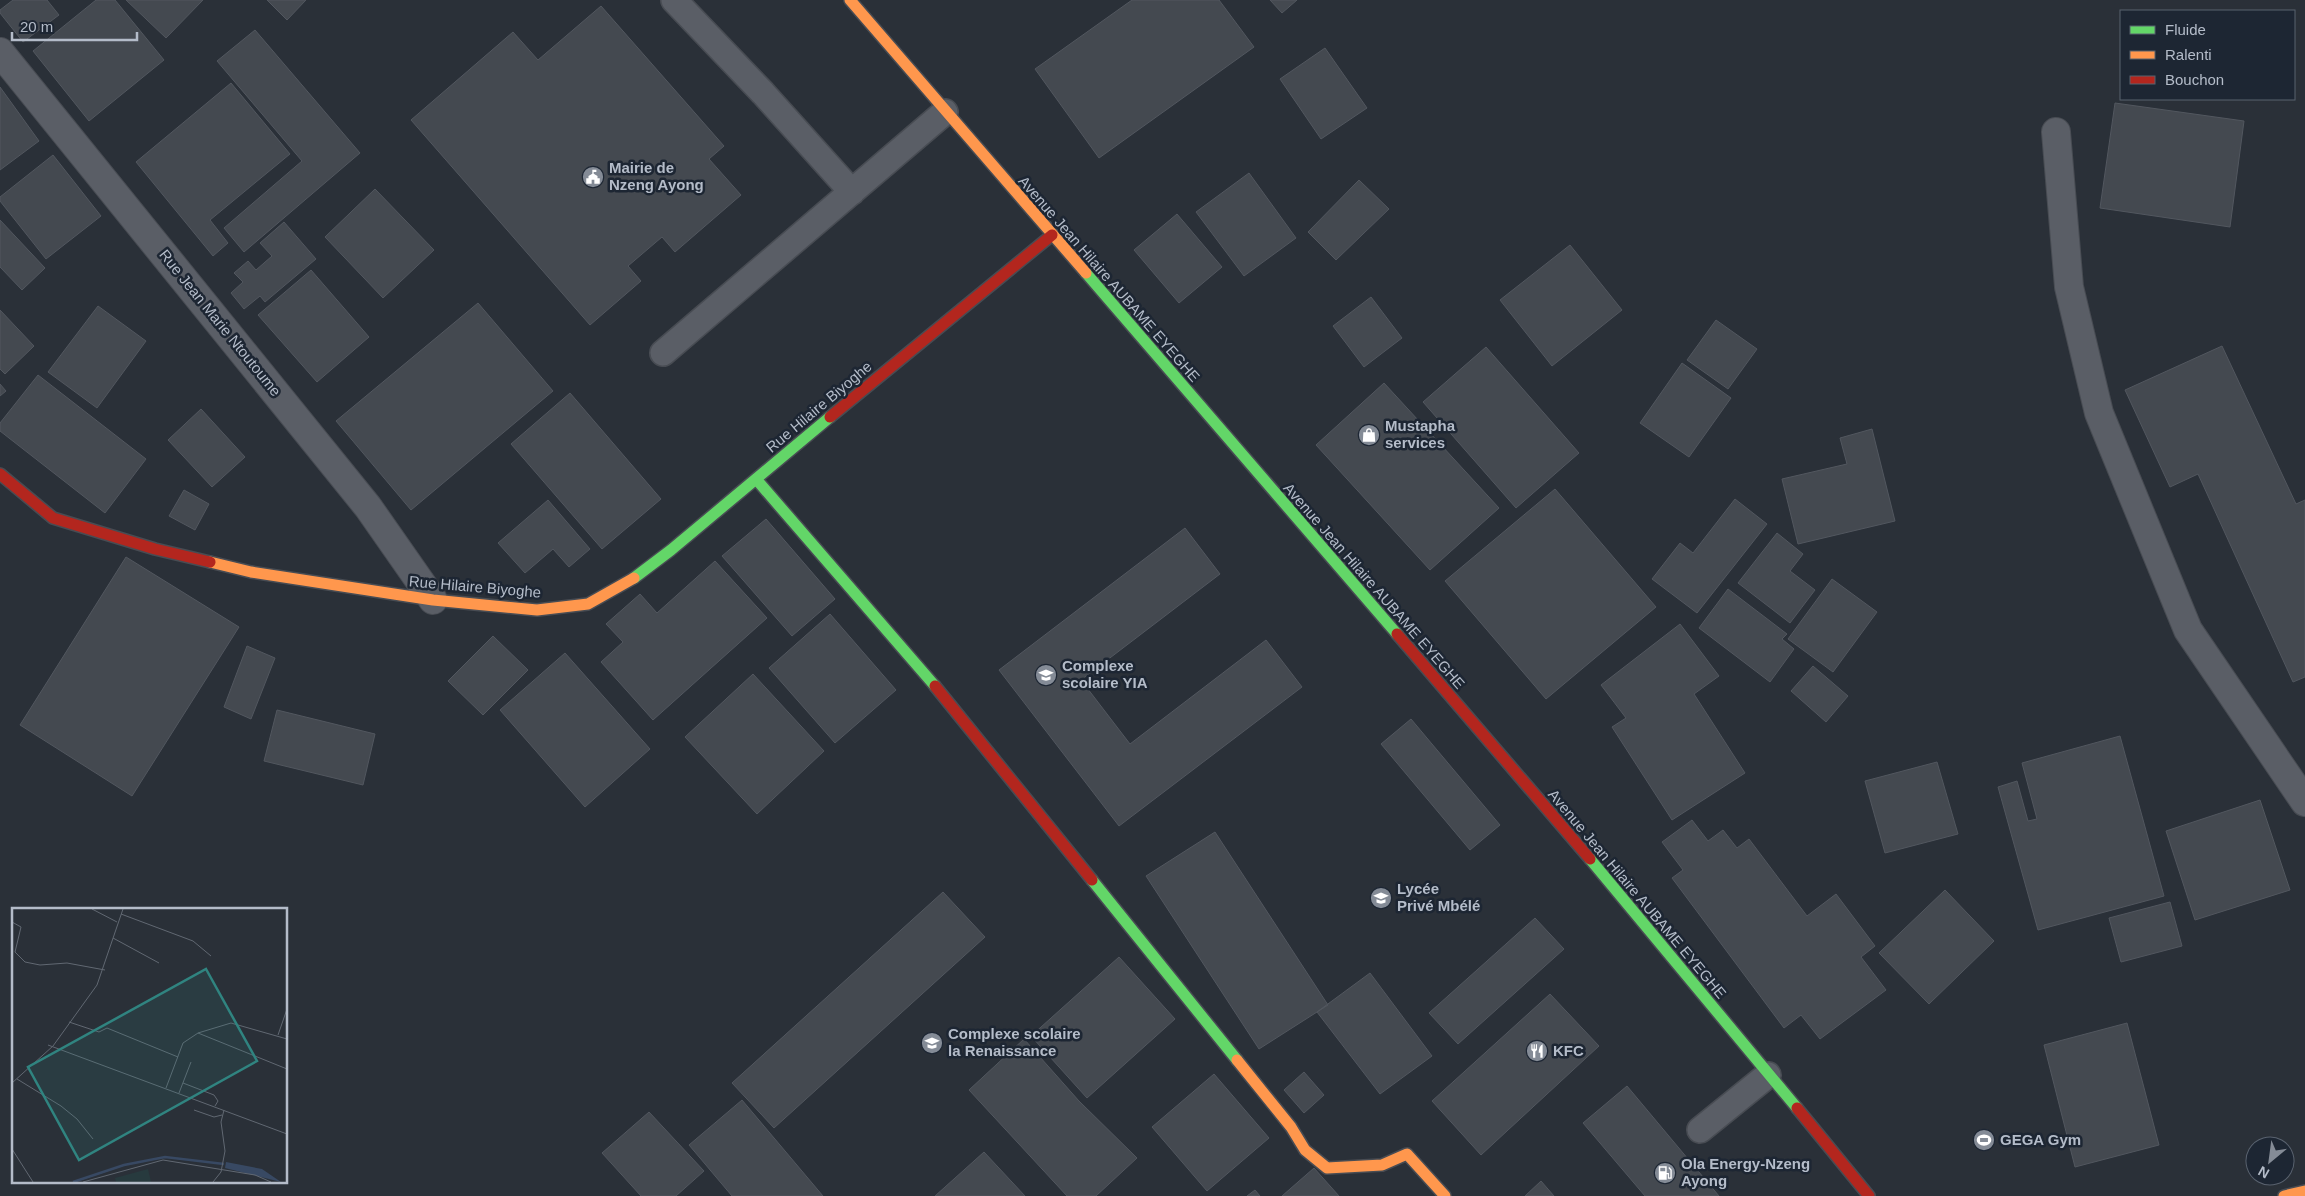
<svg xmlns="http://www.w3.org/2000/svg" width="2305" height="1196" viewBox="0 0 2305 1196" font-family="Arial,sans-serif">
  <rect width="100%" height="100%" fill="#2a3038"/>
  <path fill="#444950" stroke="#52575f" d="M 13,0 L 47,0 L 59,15 L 23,42 L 0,13 L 0,10 Z
    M 96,0 L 115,0 L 164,60 L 89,121 L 33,51 Z
    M 126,0 L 203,0 L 166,38 Z
    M 267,0 L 306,0 L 287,20 Z
    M 1132,0 L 1219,0 L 1254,47 L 1099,158 L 1035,69 Z
    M 1270,0 L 1297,0 L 1282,13 Z
    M 601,6 L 724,146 L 709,159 L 741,195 L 675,252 L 662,237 L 628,266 L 641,281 L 590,325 L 411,120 L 513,32 L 538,60 Z
    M 255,30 L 360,153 L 244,252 L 224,228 L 302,161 L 217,61 Z
    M 1325,48 L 1367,108 L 1321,139 L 1280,79 Z
    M 231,83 L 290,154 L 210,220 L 228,243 L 213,256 L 136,162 Z
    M 0,87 L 39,141 L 0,170 Z
    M 2115,103 L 2244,121 L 2230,227 L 2100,208 Z
    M 53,155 L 101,216 L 46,259 L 0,201 L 0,197 Z
    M 1249,173 L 1296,238 L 1244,276 L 1196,212 Z
    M 1359,180 L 1389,209 L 1336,260 L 1308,232 Z
    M 375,189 L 434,250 L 383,298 L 325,237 Z
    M 1177,214 L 1222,267 L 1179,303 L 1134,250 Z
    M 0,220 L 45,268 L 22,290 L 0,267 Z
    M 284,222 L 316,259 L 265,302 L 260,296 L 244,309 L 231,293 L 243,282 L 234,273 L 248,261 L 256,270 L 272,256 L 260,243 Z
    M 1570,245 L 1622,310 L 1552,366 L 1500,300 Z
    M 311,270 L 369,337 L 317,382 L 258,315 Z
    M 1371,297 L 1402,338 L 1364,367 L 1333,326 Z
    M 478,303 L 553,391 L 411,510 L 336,421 Z
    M 98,306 L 146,341 L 97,408 L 48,372 Z
    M 0,310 L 34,346 L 5,374 L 0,369 Z
    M 1716,320 L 1757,349 L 1728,389 L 1687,360 Z
    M 2222,346 L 2296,504 L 2305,500 L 2305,677 L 2293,682 L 2198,474 L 2170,487 L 2125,390 Z
    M 1486,347 L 1579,453 L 1516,508 L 1423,402 Z
    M 1682,363 L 1731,398 L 1689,457 L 1640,423 Z
    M 38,375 L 146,459 L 105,513 L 0,431 L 0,423 Z
    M 1384,383 L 1499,508 L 1430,570 L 1316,445 Z
    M 0,384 L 6,391 L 0,396 Z
    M 570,393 L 661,499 L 602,549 L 511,444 Z
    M 201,409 L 245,457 L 212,487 L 168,440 Z
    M 1872,429 L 1895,521 L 1798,544 L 1782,479 L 1847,464 L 1840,438 Z
    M 1555,489 L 1656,607 L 1546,699 L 1445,581 Z
    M 184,490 L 209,504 L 195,530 L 169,516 Z
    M 1735,499 L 1767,524 L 1697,613 L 1652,579 L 1680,543 L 1693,553 Z
    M 548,500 L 590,549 L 569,567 L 553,549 L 525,573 L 498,543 Z
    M 766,519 L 835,599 L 792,636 L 722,556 Z
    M 1185,528 L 1220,574 L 1081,680 L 1130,744 L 1266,640 L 1302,687 L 1119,826 L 999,670 Z
    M 1777,533 L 1803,554 L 1790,571 L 1815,590 L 1790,623 L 1738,583 Z
    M 126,557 L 239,627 L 132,796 L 20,725 Z
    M 715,561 L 767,618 L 653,720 L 601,662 L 623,642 L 606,624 L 640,594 L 657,613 Z
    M 1832,579 L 1877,612 L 1833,672 L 1788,639 Z
    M 1728,589 L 1787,634 L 1782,639 L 1794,649 L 1770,682 L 1699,628 Z
    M 830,614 L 896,690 L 835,743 L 769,668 Z
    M 1680,624 L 1719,676 L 1694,694 L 1745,773 L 1672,820 L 1612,727 L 1626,718 L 1601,685 Z
    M 493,636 L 528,670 L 483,715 L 448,681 Z
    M 247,646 L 275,658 L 251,719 L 224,707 Z
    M 565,653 L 650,749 L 585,807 L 500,710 Z
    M 1813,666 L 1848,696 L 1826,722 L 1791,691 Z
    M 753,674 L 824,751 L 757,814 L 685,737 Z
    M 277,710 L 375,734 L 363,785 L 264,761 Z
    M 1411,719 L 1500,825 L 1470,850 L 1381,744 Z
    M 2120,736 L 2164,896 L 2038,930 L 1998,787 L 2017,781 L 2028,821 L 2037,819 L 2022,763 Z
    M 1937,762 L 1958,834 L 1885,853 L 1865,781 Z
    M 2260,800 L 2290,890 L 2195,920 L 2166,831 Z
    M 1692,820 L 1708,841 L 1723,830 L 1737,848 L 1749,839 L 1807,916 L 1836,894 L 1875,946 L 1861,957 L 1886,990 L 1820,1039 L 1801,1015 L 1784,1028 L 1672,878 L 1683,870 L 1662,842 Z
    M 1215,832 L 1328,1005 L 1259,1049 L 1146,876 Z
    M 1945,890 L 1994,941 L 1929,1004 L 1879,953 Z
    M 943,892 L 985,937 L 774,1128 L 732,1083 Z
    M 2170,902 L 2182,946 L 2121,962 L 2109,918 Z
    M 1535,918 L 1564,949 L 1458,1044 L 1429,1013 Z
    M 1119,957 L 1175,1019 L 1087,1098 L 1031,1036 Z
    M 1370,973 L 1432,1056 L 1380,1094 L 1317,1012 Z
    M 1550,994 L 1599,1046 L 1481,1155 L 1432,1101 Z
    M 2127,1023 L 2159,1145 L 2075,1167 L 2044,1045 Z
    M 1024,1039 L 1079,1101 L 1137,1158 L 1096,1196 L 1067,1196 L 969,1090 Z
    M 1304,1072 L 1324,1095 L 1304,1113 L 1284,1090 Z
    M 1214,1074 L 1269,1138 L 1207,1191 L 1152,1127 Z
    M 1627,1086 L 1719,1196 L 1645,1196 L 1583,1123 Z
    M 742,1100 L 823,1196 L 732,1196 L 689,1145 Z
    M 649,1112 L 704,1171 L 676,1196 L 641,1196 L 602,1153 Z
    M 984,1152 L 1025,1196 L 935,1196 Z
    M 1314,1168 L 1339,1196 L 1282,1196 Z
    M 1541,1181 L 1554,1196 L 1525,1196 Z
    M 1255,1190 L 1260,1196 L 1247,1196 Z"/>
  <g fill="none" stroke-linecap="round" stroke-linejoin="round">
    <g stroke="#484c53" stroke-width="28">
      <path id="lane" d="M 674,0 L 763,93 L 852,192
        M 663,353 L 945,112
        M 1700,1130 L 1768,1075"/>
    </g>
    <g stroke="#484c53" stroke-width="30">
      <path id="street" d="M 0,52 L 368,507 L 433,600
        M 2056,132 L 2069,287 L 2099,413 L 2188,630 L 2305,802"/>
    </g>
    <g stroke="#484c53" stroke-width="14">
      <path id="fast" d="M 1086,273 L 1397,634
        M 756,479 L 935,686
        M 634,578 L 671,550 L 830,417
        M 1590,859 L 1797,1108
        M 1092,880 L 1237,1060"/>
    </g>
    <g stroke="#484c53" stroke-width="14">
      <path id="slow" d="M 850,0 L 1086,273
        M 210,562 L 251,572 L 433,600 L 537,610 L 588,604 L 634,578
        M 1237,1060 L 1291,1127 L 1305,1150 L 1327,1168 L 1382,1165 L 1407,1154 L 1445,1196
        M 2284,1196 L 2305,1191"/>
    </g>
    <g stroke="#484c53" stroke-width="14">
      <path id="jam" d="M 830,417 L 1052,235
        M 0,474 L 53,518 L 155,549 L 210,562
        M 1397,634 L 1590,859
        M 935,686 L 1092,880
        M 1797,1108 L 1869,1196"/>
    </g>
    <use href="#lane" stroke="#5a5e66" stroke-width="25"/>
    <use href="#street" stroke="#5a5e66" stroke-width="28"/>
    <use href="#fast" stroke="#63d668" stroke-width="11"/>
    <use href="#slow" stroke="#ff974d" stroke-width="11"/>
    <use href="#jam" stroke="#b3261e" stroke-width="11"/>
  </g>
  <defs>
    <g id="civic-disc" transform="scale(1.125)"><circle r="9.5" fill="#848b96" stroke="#1d2633"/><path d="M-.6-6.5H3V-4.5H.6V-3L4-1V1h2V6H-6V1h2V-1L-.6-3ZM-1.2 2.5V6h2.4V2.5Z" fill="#fff"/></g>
    <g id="shop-disc" transform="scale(1.125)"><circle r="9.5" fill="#848b96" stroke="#1d2633"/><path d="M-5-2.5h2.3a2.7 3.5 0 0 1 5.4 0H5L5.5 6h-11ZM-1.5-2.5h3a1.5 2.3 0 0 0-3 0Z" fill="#fff"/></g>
    <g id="school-disc" transform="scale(1.125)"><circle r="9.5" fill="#848b96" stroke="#1d2633"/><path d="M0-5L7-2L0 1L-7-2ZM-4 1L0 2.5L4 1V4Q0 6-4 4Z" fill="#fff"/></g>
    <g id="restaurant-disc" transform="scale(1.125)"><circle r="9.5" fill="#848b96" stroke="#1d2633"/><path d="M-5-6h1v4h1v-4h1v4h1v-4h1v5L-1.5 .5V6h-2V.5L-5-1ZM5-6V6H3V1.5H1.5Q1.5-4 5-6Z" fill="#fff"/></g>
    <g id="stadium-disc" transform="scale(1.125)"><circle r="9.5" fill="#848b96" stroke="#1d2633"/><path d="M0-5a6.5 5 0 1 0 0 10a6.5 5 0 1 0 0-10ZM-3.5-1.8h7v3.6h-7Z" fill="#fff"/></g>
    <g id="fuel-disc" transform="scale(1.125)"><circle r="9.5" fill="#848b96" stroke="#1d2633"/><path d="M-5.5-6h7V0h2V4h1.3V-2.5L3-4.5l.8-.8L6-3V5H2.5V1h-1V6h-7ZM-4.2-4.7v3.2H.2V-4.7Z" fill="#fff"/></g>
  </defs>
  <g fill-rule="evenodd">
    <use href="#civic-disc" x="593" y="177"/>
    <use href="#shop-disc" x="1369" y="435"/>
    <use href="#school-disc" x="1046" y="675"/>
    <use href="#school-disc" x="1381" y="898"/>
    <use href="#school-disc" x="932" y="1043"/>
    <use href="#restaurant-disc" x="1537" y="1051"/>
    <use href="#stadium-disc" x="1984" y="1140"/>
    <use href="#fuel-disc" x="1665" y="1173"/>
  </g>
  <g text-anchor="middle" stroke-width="5" stroke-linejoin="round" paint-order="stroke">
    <g font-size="15" font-weight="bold" fill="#b4bcc9" stroke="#1d2633" text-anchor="start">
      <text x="609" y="173">Mairie de<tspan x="609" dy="17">Nzeng Ayong</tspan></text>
      <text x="1385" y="431">Mustapha<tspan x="1385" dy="17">services</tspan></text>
      <text x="1062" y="671">Complexe<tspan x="1062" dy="17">scolaire YIA</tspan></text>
      <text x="1397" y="894">Lycée<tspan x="1397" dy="17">Privé Mbélé</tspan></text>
      <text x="948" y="1039">Complexe scolaire<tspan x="948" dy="17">la Renaissance</tspan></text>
      <text x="1553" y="1056">KFC</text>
      <text x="2000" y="1145">GEGA Gym</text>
      <text x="1681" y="1169">Ola Energy-Nzeng<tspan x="1681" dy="17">Ayong</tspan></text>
    </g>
    <g font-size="15" fill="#b4bcc9" stroke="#1d2633">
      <text transform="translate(1109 279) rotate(49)" y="5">Avenue Jean Hilaire AUBAME EYEGHE</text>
      <text transform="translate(220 323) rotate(51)" y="5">Rue Jean Marie Ntoutoume</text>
      <text transform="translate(819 407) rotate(-40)" y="5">Rue Hilaire Biyoghe</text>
      <text transform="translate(1374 586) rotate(49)" y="5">Avenue Jean Hilaire AUBAME EYEGHE</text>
      <text transform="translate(475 587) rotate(5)" y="5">Rue Hilaire Biyoghe</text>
      <text transform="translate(1637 894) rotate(50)" y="5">Avenue Jean Hilaire AUBAME EYEGHE</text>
    </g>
  </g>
  <g transform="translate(12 908)">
    <rect width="275" height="275" fill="#2a3038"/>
    <path d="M 136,261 L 139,274 L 104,274 L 103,270 Z" fill="#273a3e"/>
    <path d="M 214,254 L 250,261 L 269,274 L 213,260 Z" fill="#384963"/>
    <path fill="none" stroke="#384963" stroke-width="2.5" d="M 61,274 L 112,257 L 153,249 L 212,256"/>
    <path fill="none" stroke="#616872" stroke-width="1" d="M 80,1 L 105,14M 109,6 L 181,33 L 199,48M 0,14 L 9,19 L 3,44 L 13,54 L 28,57 L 55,55 L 93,62M 101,30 L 147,55M 57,114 L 87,124 L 95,120 L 166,149M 186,125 L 275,161M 266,127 L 275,101M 36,137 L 275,226M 5,171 L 49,198 L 65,211 L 81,231M 0,175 L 41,138 L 85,77 L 111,1M 171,175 L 202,187 L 206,193 L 203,198M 154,180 L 171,135 L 186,125 L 219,115 L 275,131M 167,185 L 179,154M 182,202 L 202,209 L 210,207M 0,241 L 21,274M 71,274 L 151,252 L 243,267 L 259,274M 201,274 L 209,264 L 213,243 L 209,214 L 212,202"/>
    <path fill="#308480" fill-opacity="0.15" stroke="#308480" stroke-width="2.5" d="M 194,61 L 245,153 L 67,252 L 16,159 Z"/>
    <rect width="275" height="275" fill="none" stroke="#b4bcc9" stroke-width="2.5"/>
  </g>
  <rect x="2120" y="10" width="175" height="90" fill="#1d2633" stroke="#59626f"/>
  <rect x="2130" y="26" width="25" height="8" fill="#63d668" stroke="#59626f"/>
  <text x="2165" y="35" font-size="15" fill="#b4bcc9">Fluide</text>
  <rect x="2130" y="51" width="25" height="8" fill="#ff974d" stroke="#59626f"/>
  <text x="2165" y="60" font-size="15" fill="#b4bcc9">Ralenti</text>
  <rect x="2130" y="76" width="25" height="8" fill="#b3261e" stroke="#59626f"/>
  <text x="2165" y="85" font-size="15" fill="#b4bcc9">Bouchon</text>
  <g transform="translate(2270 1161) rotate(209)"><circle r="24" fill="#1d2633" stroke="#59626f"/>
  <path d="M0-4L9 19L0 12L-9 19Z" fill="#848b96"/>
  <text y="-8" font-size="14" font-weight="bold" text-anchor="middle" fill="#b4bcc9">N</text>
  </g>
  <path d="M12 32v8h125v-8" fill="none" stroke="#b4bcc9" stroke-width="2.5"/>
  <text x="20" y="32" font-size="15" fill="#b4bcc9" stroke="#1d2633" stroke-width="4" paint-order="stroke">20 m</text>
</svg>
